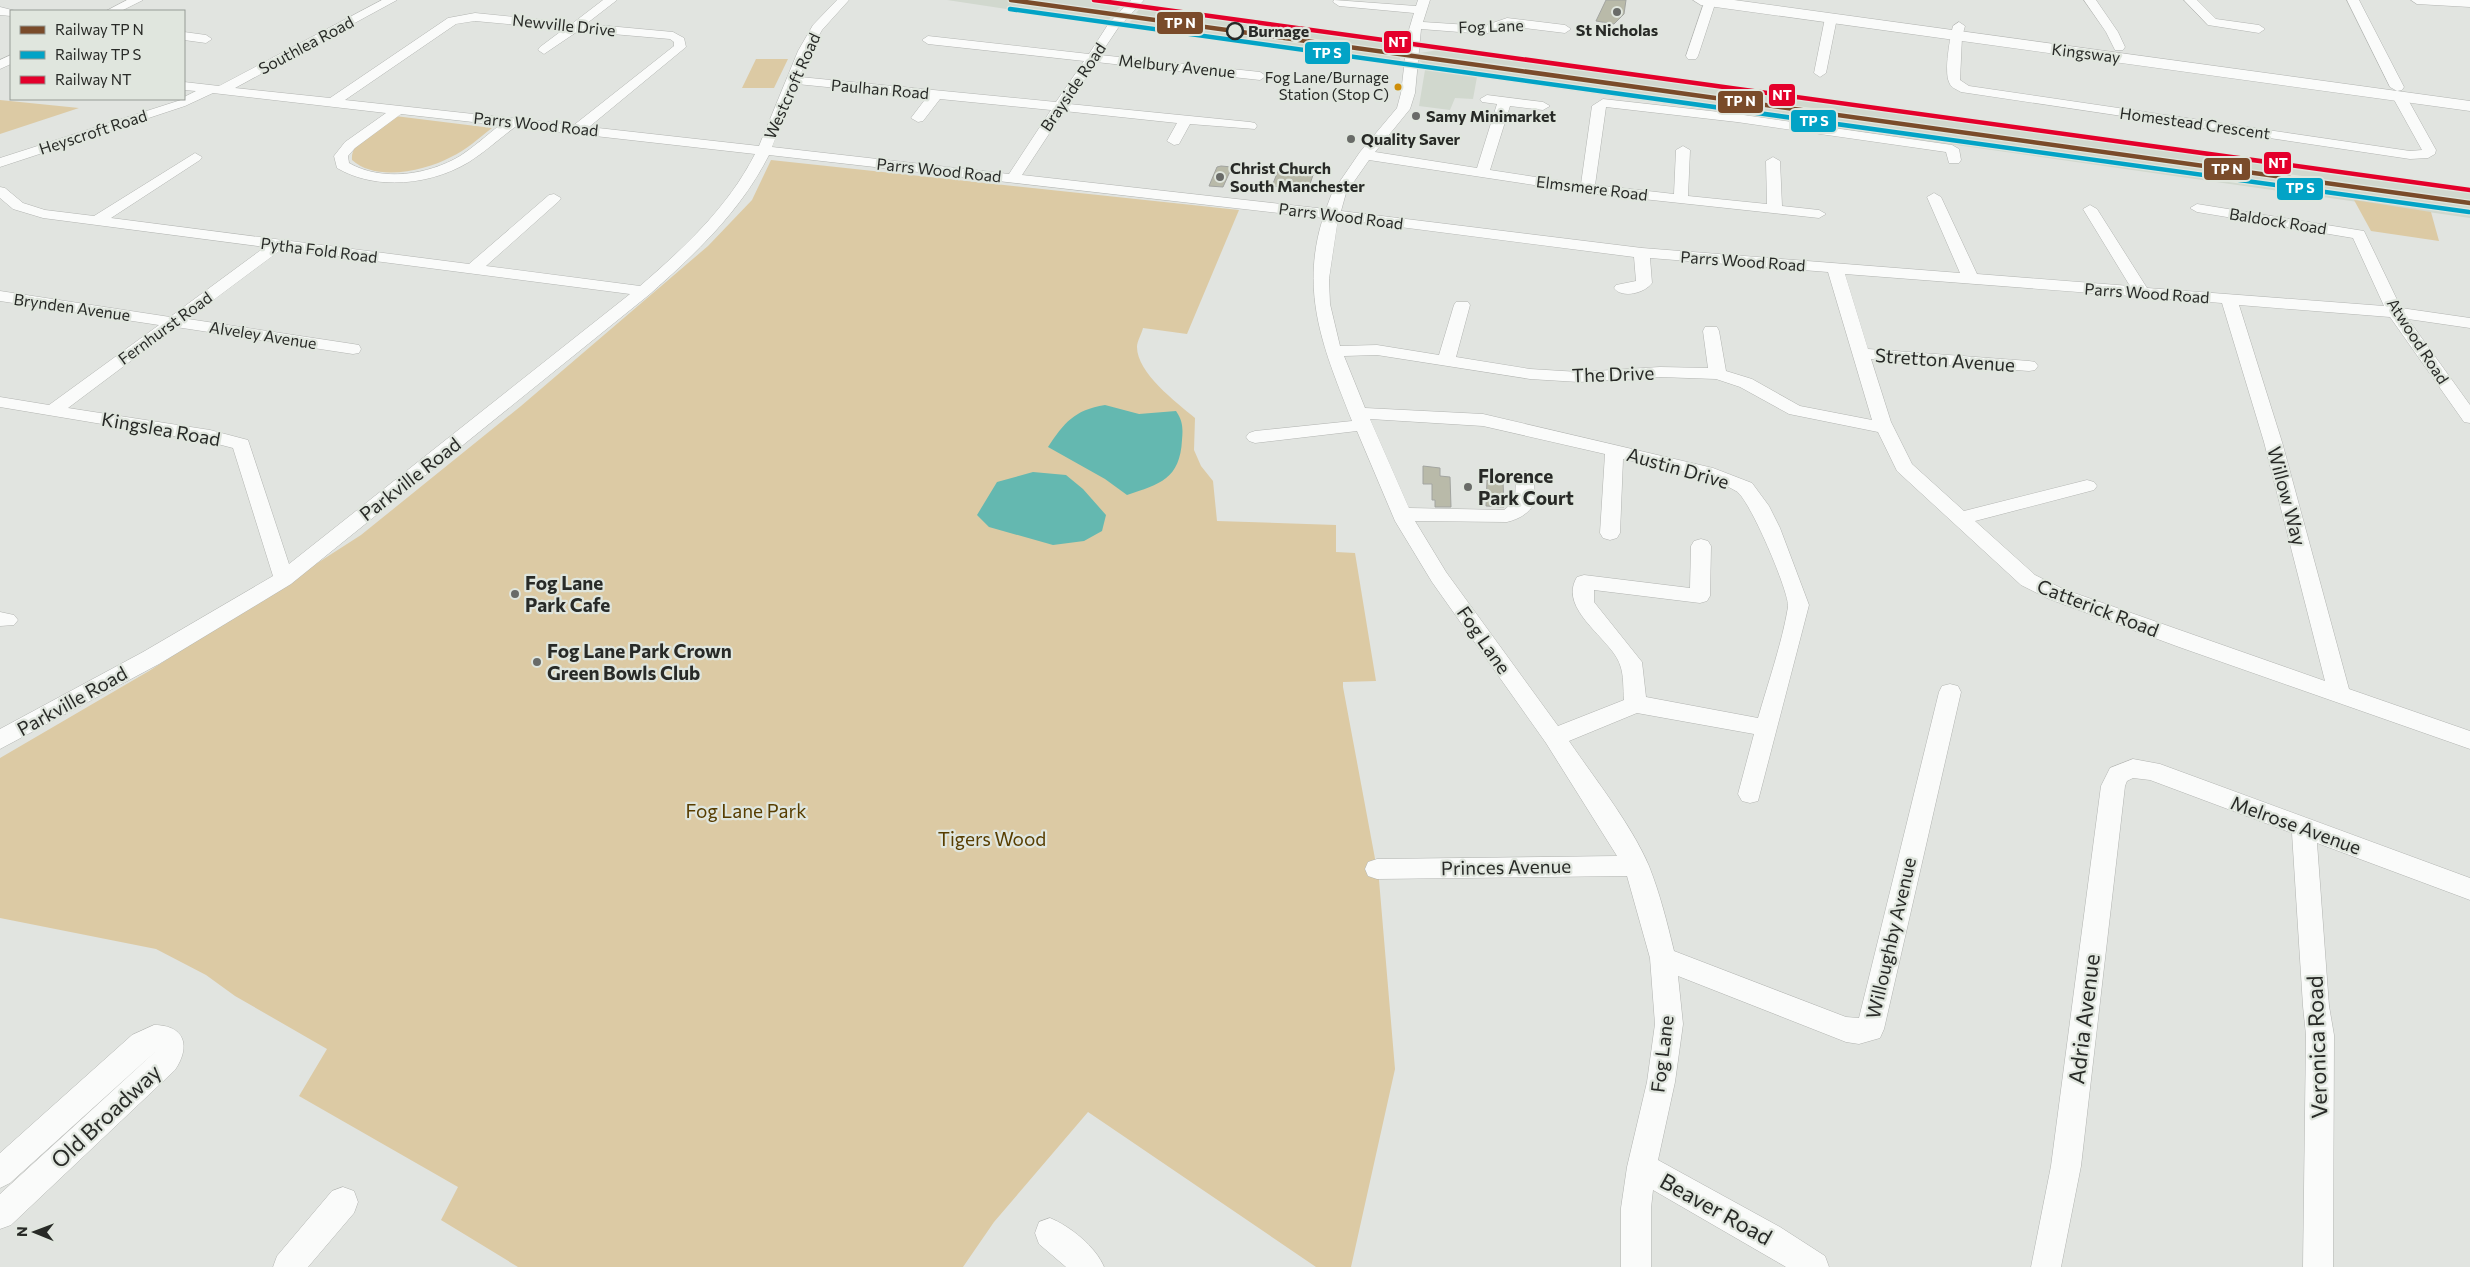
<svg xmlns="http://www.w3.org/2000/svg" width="2470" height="1267" viewBox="0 0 2470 1267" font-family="Commissioner,sans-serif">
  <rect width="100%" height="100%" fill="#e1e4e0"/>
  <path fill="#d1d8ce" d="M 947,0 L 1115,0 L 1126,2 L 1111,15 L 1112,16 L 1105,24 Z
    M 1144,4 L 1395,40 L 1401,62 L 1124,27 L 1139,14 L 1136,13 Z
    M 1444,49 L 2470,188 L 2470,218 L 1477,77 L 1473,99 L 1455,98 L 1450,110 L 1419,106 L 1425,70 L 1431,70 L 1417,59 L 1427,61 L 1428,54 L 1420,53 Z"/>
  <path fill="#dccaa4" d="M 756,59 L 788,59 L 774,88 L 742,88 Z
    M 0,100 L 79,108 L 0,134 Z
    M 395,116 L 492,128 C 479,138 466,150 451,157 C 425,171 376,182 352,160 C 350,140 381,127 395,116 Z
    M 771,160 L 1239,210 L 1187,334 L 1143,328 C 1142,333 1137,341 1137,347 C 1137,373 1176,402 1195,418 L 1194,450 L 1201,466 L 1213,481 L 1217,521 L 1336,525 L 1336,552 L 1355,553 L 1376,681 L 1343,682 L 1343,687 L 1379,880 L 1395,1069 L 1351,1267 L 1316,1267 L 1088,1112 L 994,1222 L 963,1267 L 518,1267 L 441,1220 L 458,1187 L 299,1096 L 327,1049 L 235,996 L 206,975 L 156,949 L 0,918 L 0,758 L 149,671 L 361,535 L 521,406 L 708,246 L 752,200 Z
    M 2354,200 L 2431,212 L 2439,241 L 2371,231 Z"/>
  <path fill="#64b8b0" d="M 1105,405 L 1139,414 L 1176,411 C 1183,421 1183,429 1182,440 C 1180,479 1160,484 1127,495 L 1105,479 L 1048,447 C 1064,423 1074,410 1105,405 Z
    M 1033,472 L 1066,475 L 1083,489 L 1106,515 L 1102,531 L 1084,541 L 1053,545 L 989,527 L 977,515 L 997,482 Z"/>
  <path fill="#b9baa9" stroke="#a2a4a0" d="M 1606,0 L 1626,0 L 1624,14 L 1614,24 L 1596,21 Z
    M 1221,166 L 1232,167 L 1223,187 L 1209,186 L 1217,167 Z
    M 1278,171 L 1313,175 L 1308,190 L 1272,186 Z
    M 1423,466 L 1440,468 L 1440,476 L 1450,477 L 1451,507 L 1435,507 L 1435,500 L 1432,500 L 1432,484 L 1423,484 Z
    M 1487,480 L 1503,481 L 1504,507 L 1486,506 Z"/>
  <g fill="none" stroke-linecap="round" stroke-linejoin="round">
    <g stroke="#b2b4b1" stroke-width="1">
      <path id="minor" d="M 127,0 L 143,0 L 121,11 L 106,11 Z
        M 382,0 L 397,0 L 235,88 L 330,98 L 448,18 L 475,13 L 573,23 L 603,0 L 617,0 L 586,24 L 673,32 L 684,38 L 686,47 L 589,127 L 759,146 L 798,51 L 813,25 L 837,0 L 849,0 L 822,30 L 810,51 L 800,77 L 1056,102 L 1084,61 L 928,44 L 922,40 L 928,36 L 1089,54 L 1109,23 L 1131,0 L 1144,0 L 1118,28 L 1100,55 L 1260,72 L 1266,76 L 1260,80 L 1096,62 L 1069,104 L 1250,122 L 1255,123 L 1257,126 L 1255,129 L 1190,124 L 1179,144 L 1174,145 L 1167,141 L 1177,123 L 1064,111 L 1022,175 L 1326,209 L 1332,193 L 1360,152 L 1397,108 L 1401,93 L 1408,33 L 1414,13 L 1339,6 L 1333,2 L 1334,0 L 1416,6 L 1418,0 L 1430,0 L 1423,22 L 1484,26 L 1507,18 L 1565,25 L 1571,29 L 1565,33 L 1508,26 L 1485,34 L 1421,29 L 1415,93 L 1410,109 L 1375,152 L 1477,168 L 1497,104 L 1482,102 L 1480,99 L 1487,95 L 1543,102 L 1550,106 L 1543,110 L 1510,106 L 1490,170 L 1581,184 L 1592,106 L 1603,99 L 1737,114 L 1952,145 L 1959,149 L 1961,160 L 1959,163 L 1949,163 L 1946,152 L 1737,122 L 1606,107 L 1595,185 L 1674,194 L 1676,150 L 1683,146 L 1690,150 L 1688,196 L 1767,204 L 1766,161 L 1773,157 L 1780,161 L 1782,206 L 1819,210 L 1826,214 L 1819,218 L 1587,193 L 1369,160 L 1346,193 L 1341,211 L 1642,248 L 1960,273 L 1927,197 L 1934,193 L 1941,197 L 1977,274 L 2130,286 L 2083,209 L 2090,205 L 2097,209 L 2147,288 L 2384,306 L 2353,238 L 2197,212 L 2190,208 L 2197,204 L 2364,231 L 2401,308 L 2470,318 L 2470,328 L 2408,319 L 2470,405 L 2470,423 L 2464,422 L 2390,317 L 2239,305 L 2282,442 L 2349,689 L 2470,731 L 2470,749 L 2179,647 L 2049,599 L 2021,585 L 1897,471 L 1878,432 L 1789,414 L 1740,387 L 1716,379 L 1660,377 L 1579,382 L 1530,379 L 1377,355 L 1344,356 L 1365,408 L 1483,414 L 1713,468 L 1752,483 L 1769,506 L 1780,528 L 1809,605 L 1758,801 L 1750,803 L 1742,801 L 1738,794 L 1754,734 L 1637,713 L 1569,741 C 1595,779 1631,824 1649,866 C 1660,894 1667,922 1674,951 L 1846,1017 L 1859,1018 L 1939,692 L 1942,686 L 1950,684 L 1958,686 L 1961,692 L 1884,1029 L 1880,1038 L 1859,1044 L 1846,1042 L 1678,976 L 1683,1024 L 1675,1082 L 1658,1160 L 1780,1227 L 1825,1256 L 1829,1267 L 1786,1267 L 1653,1190 L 1651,1208 L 1651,1267 L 1621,1267 L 1621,1208 L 1627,1167 L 1647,1082 L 1655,1024 L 1650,958 L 1627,876 L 1377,879 L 1368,876 L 1365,869 L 1368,862 L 1377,859 L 1617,856 L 1546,743 L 1432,582 L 1395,521 L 1357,431 L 1255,443 L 1249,441 L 1246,437 L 1249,433 L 1255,431 L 1352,421 C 1325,352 1299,294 1323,218 L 769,155 C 740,212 696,253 650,294 L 291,584 L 159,664 L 0,749 L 0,729 L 143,652 L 273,576 L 233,448 L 210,442 L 0,407 L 0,397 L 49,405 L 159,325 L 0,301 L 0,291 L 170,317 L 265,247 L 43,218 L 13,209 L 0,198 L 0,187 L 5,188 L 23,203 L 45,210 L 94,216 L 195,153 L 202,157 L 200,160 L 111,218 L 469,264 L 549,195 L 554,194 L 561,198 L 559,201 L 486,266 L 640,286 C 685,247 728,207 755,154 L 515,127 C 500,138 485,152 469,162 C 431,185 376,191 337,168 L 334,156 L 345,142 L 386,113 L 213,93 L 185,106 L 0,167 L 0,158 L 184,99 L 184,97 L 196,91 L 184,90 L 184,82 L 219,86 ZM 475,21 L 564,29 L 540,47 L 538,50 L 544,54 L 578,31 L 670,39 L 674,42 L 674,46 L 574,125 L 345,100 L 456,24 ZM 797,84 L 927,97 L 911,118 L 918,122 L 923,121 L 940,99 L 1051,110 L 1009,174 L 772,147 ZM 401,114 L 500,125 C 487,135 474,147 460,156 C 428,175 382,182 349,163 L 348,156 L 355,148 ZM 1338,219 L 1634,257 L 1636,281 L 1616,285 L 1614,288 C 1622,299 1645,293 1652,283 L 1650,258 L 1828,272 L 1872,420 L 1800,406 L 1752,379 L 1726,371 L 1719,331 L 1717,327 L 1705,327 L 1703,331 L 1708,368 L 1660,367 L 1579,372 L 1530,369 L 1456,357 L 1470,305 L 1468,302 L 1456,302 L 1454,305 L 1439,355 L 1377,345 L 1340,346 L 1330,304 L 1329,279 ZM 282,249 L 630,294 L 289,564 L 248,440 L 210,430 L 68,408 L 176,327 L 353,354 L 359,353 L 361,349 L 359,345 L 353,344 L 188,319 ZM 1845,274 L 2222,303 L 2264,442 L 2325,681 L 2063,589 L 2035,575 L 1975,521 L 2094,490 L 2097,486 L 2094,482 L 2087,480 L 1964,511 L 1912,464 L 1891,422 L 1871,359 L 2029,371 L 2035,370 L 2038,366 L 2035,362 L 2029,361 L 1868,349 ZM 1370,419 L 1483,426 L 1605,454 L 1600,533 L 1603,538 L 1610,540 L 1617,538 L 1620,533 L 1623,459 C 1660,467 1703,472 1736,491 C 1749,497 1790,594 1788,607 C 1782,643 1768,683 1758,718 L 1646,697 L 1642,662 L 1594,602 L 1594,590 L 1700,603 L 1707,601 L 1710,596 L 1711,546 L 1708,541 L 1701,539 L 1694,541 L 1691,546 L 1690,588 L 1584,575 L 1577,577 C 1557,610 1612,639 1620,665 C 1624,675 1623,689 1624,700 L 1558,726 L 1446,572 L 1415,521 L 1507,522 C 1519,519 1528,514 1535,503 L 1534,477 L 1532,473 L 1525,471 L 1518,473 L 1516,477 L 1515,501 L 1504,510 L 1409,508 Z
        M 1705,0 L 1716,1 L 1698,56 L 1696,59 L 1688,59 L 1686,56 Z
        M 2084,0 L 2096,0 L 2118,32 L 2125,47 L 2123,50 L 2115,50 L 2106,32 Z
        M 2184,0 L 2197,0 L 2216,19 L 2259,25 L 2265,29 L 2259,33 L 2208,25 Z
        M 2347,0 L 2359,0 L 2404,87 L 2402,90 L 2397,91 L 2390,87 Z
        M 2411,0 L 2470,0 L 2470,7 L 2417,4 Z
        M 0,7 L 16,11 L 11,11 L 11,16 L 0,15 Z
        M 1831,14 L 1837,18 L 1826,73 L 1820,77 L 1814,73 L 1825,18 Z
        M 1959,22 L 1965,26 L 1962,37 L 1960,80 L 1969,86 L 2410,151 L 2422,150 L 2392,96 L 2399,92 L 2406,96 L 2436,150 L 2435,154 L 2428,158 L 2410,159 L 1961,92 C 1956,89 1951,88 1949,82 C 1944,72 1950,37 1953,26 Z
        M 184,32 L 206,35 L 212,39 L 206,43 L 184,40 Z
        M 11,55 L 11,64 L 0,69 L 0,60 Z
        M 0,612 L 14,615 L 18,620 L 14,625 L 0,626 Z
        M 2133,759 L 2160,764 L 2470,878 L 2470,900 L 2317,843 L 2329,1006 L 2334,1035 L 2333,1267 L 2303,1267 L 2306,1035 L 2303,1006 L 2292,833 L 2150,780 L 2133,778 L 2127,781 L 2125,786 L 2081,1166 L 2061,1267 L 2031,1267 L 2051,1166 L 2101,786 L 2110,768 Z
        M 154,1025 C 185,1025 191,1046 175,1070 L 11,1225 L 0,1229 L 0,1194 L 156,1051 L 10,1183 L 0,1188 L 0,1153 L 132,1035 Z
        M 343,1187 L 354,1191 L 358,1202 L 354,1213 L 308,1267 L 273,1267 L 277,1256 L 332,1191 Z
        M 1050,1218 C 1070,1226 1096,1247 1104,1267 L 1066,1267 L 1039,1244 L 1035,1233 L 1039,1222 Z"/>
    </g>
    <g stroke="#b2b4b1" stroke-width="1">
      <path id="highway" d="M 1693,0 L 1734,0 L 2470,101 L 2470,111 L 1701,5 Z"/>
    </g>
    <use href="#minor" fill="#fafbfa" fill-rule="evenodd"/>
    <use href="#highway" fill="#fafbfa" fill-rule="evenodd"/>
    <g stroke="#e0e6de" stroke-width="7">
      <path id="rail-1" d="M 1011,0 L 2470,203"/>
    </g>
    <g stroke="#e0e6de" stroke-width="7">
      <path id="rail-2" d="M 1010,9 L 2469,212"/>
    </g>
    <g stroke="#e0e6de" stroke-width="7">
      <path id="rail-3" d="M 1094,0 L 2470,190"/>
    </g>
    <use href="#rail-1" stroke="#7a4b2a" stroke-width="4.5"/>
    <use href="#rail-2" stroke="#02a3c6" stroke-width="4.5"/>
    <use href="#rail-3" stroke="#e4002b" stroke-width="4.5"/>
  </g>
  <g fill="#696b68" stroke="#e0e6de" stroke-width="2">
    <circle cx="1617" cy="12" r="5"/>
    <circle cx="1416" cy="116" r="5"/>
    <circle cx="1351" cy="139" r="5"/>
    <circle cx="1220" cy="177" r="5"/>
    <circle cx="1468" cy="487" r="5"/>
    <circle cx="515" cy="594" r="5"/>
    <circle cx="537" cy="662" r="5"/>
  </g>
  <circle fill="#e0e6de" stroke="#282a27" stroke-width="2.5" cx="1235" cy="31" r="8"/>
  <circle fill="#ce8d08" stroke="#e0e6de" stroke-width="2" cx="1398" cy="87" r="4.5"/>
  <g text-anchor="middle" stroke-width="4.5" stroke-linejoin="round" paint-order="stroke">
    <g font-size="15" fill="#282a27" stroke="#e0e6de" text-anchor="end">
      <text x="1389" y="83">Fog Lane/Burnage<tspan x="1389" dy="17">Station (Stop C)</tspan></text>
    </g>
    <g font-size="16" fill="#282a27" stroke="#e0e6de">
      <text transform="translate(564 25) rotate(6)" y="6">Newville Drive</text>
      <text transform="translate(1491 26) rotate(-2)" y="6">Fog Lane</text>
      <text transform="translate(306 45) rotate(-28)" y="6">Southlea Road</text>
      <text transform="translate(2086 53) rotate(7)" y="6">Kingsway</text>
      <text transform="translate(1177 66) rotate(6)" y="6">Melbury Avenue</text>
      <text transform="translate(792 86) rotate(-66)" y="6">Westcroft Road</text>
      <text transform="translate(1073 87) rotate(-56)" y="6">Brayside Road</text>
      <text transform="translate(880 89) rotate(5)" y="6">Paulhan Road</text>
      <text transform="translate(2195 123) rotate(8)" y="6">Homestead Crescent</text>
      <text transform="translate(536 124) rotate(6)" y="6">Parrs Wood Road</text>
      <text transform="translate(93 132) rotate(-18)" y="6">Heyscroft Road</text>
      <text transform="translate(939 170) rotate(6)" y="6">Parrs Wood Road</text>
      <text transform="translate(1592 188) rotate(7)" y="6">Elmsmere Road</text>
      <text transform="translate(1341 216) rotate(7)" y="6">Parrs Wood Road</text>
      <text transform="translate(2278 221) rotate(9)" y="6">Baldock Road</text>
      <text transform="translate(319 250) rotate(7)" y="6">Pytha Fold Road</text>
      <text transform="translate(1743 261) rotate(4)" y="6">Parrs Wood Road</text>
      <text transform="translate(2147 293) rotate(4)" y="6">Parrs Wood Road</text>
      <text transform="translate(72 307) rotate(8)" y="6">Brynden Avenue</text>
      <text transform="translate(165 328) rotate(-36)" y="6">Fernhurst Road</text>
      <text transform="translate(263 335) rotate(9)" y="6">Alveley Avenue</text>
      <text transform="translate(2418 341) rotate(57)" y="6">Atwood Road</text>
    </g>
    <g font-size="16" font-weight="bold" fill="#282a27" stroke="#e0e6de" text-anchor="start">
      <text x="1617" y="36" text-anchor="middle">St Nicholas</text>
      <text x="1426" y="122">Samy Minimarket</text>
      <text x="1361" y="145">Quality Saver</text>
      <text x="1230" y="174">Christ Church<tspan x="1230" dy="18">South Manchester</tspan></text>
    </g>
    <g font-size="16" font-weight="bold" fill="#282a27" stroke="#e0e6de" text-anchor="start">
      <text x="1248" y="37">Burnage</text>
    </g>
    <g font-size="19" fill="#282a27" stroke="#e0e6de">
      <text transform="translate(1945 360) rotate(4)" y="7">Stretton Avenue</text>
      <text transform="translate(1613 374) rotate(-2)" y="7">The Drive</text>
      <text transform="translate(161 429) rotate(10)" y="7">Kingslea Road</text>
      <text transform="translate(1678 468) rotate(16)" y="7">Austin Drive</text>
      <text transform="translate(410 479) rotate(-38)" y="7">Parkville Road</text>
      <text transform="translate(2287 496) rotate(75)" y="7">Willow Way</text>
      <text transform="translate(2098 608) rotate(21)" y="7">Catterick Road</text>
      <text transform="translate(1484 640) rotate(55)" y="7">Fog Lane</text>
      <text transform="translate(72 701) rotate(-29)" y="7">Parkville Road</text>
      <text transform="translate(2296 825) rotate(20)" y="7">Melrose Avenue</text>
      <text transform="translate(1506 867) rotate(-1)" y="7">Princes Avenue</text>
      <text transform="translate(1891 938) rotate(-77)" y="7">Willoughby Avenue</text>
      <text transform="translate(1662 1054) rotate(-83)" y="7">Fog Lane</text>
    </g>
    <g font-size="19" font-weight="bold" fill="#282a27" stroke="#e0e6de" text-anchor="start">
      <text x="1478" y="483">Florence<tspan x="1478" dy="22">Park Court</tspan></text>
      <text x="525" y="590">Fog Lane<tspan x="525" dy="22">Park Cafe</tspan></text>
      <text x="547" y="658">Fog Lane Park Crown<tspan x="547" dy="22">Green Bowls Club</tspan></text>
    </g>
    <g font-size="19" fill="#573d00" stroke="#e0e6de">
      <text x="746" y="818">Fog Lane Park</text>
      <text x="992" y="846">Tigers Wood</text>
    </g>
    <g font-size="22" fill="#282a27" stroke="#e0e6de">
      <text transform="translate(2084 1019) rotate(-83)" y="8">Adria Avenue</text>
      <text transform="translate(2317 1047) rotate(-92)" y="8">Veronica Road</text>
      <text transform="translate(106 1116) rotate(-43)" y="8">Old Broadway</text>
      <text transform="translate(1716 1209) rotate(29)" y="8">Beaver Road</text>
    </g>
  </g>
  <g stroke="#e0e6de" stroke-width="2">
    <rect x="1156" y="11" width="48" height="24" rx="5" fill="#7a4b2a"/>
    <rect x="1383" y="30" width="29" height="24" rx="5" fill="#e4002b"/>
    <rect x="1304" y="41" width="47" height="24" rx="5" fill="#02a3c6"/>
    <rect x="1768" y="83" width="28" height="24" rx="5" fill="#e4002b"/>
    <rect x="1717" y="90" width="47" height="24" rx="5" fill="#7a4b2a"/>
    <rect x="1790" y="109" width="47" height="24" rx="5" fill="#02a3c6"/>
    <rect x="2263" y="151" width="29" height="24" rx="5" fill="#e4002b"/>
    <rect x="2203" y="157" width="48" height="24" rx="5" fill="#7a4b2a"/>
    <rect x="2276" y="177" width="48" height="24" rx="5" fill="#02a3c6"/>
  </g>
  <g font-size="14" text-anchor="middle" font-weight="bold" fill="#fff">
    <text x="1180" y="28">TP N</text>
    <text x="1398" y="47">NT</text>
    <text x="1327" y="58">TP S</text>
    <text x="1782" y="100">NT</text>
    <text x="1740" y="106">TP N</text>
    <text x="1814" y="126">TP S</text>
    <text x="2278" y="168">NT</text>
    <text x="2227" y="174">TP N</text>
    <text x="2300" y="193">TP S</text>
  </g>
  <rect x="10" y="10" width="175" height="90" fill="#e0e6de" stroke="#969b95"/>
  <rect x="20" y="26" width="25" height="8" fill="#7a4b2a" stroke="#969b95"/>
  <text x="55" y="35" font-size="15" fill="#282a27">Railway TP N</text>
  <rect x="20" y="51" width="25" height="8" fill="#02a3c6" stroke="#969b95"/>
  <text x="55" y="60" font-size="15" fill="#282a27">Railway TP S</text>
  <rect x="20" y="76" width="25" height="8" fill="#e4002b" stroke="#969b95"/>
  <text x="55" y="85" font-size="15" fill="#282a27">Railway NT</text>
  <g transform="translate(35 1232) rotate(271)" stroke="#e0e6de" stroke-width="4" paint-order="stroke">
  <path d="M0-4L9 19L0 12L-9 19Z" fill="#282a27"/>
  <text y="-8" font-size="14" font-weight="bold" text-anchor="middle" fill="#282a27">N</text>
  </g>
</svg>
